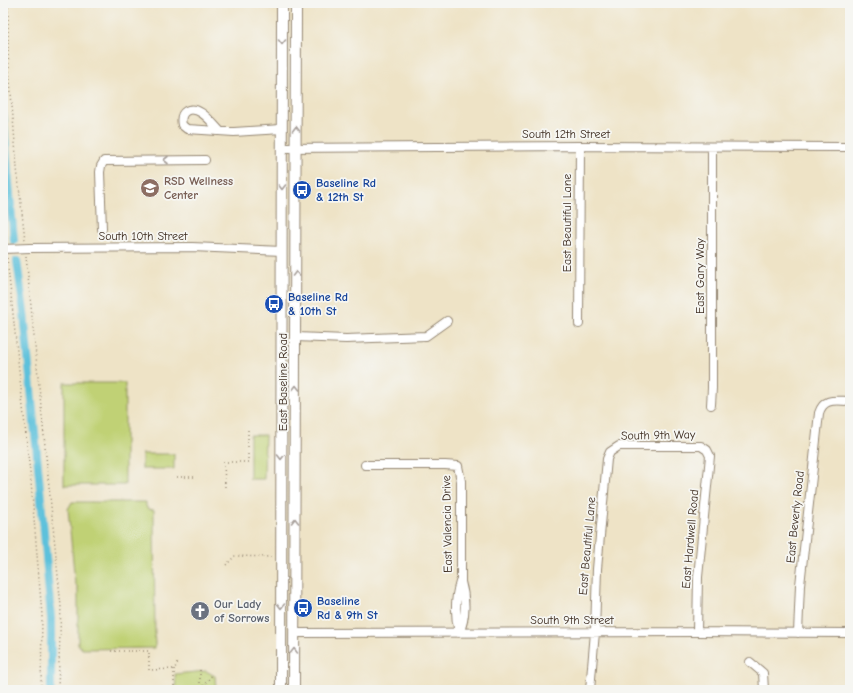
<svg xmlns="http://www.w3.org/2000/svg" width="853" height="693" viewBox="0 0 853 693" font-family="'Comic Neue',sans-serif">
  <rect width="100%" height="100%" fill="#f6f6f2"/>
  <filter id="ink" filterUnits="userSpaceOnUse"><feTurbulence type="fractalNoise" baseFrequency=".025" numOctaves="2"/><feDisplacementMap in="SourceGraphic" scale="8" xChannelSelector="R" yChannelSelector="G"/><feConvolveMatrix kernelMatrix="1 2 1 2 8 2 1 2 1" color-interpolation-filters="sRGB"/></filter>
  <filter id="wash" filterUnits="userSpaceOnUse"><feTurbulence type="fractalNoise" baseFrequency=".012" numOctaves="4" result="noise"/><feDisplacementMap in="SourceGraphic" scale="16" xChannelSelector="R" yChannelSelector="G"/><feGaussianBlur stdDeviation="0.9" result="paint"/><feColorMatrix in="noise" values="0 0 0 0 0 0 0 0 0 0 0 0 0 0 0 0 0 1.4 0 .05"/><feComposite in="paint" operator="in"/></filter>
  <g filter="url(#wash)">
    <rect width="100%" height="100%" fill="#eee3c6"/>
    <path fill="#c0d174" stroke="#7e7e49" d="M 64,383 L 125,383 L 125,485 L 64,485 Z
      M 250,435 L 265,435 L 264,479 L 250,479 Z
      M 142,454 L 174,454 L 174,469 L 142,469 Z
      M 72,502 L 146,502 L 146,506 L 148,509 L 154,510 L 155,648 L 82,649 L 78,644 L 78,588 L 75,583 L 68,509 Z
      M 206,671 L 215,676 L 216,690 L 176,690 L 175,674 Z"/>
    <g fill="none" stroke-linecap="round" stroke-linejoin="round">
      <path stroke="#5dc1db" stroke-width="8" d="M 3,114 L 14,241
        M 17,261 L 24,312 L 44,532 L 51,618 L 51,690"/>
    </g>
  </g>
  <g filter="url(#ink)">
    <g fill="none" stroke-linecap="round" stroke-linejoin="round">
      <g stroke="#948672" stroke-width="10">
        <path id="minor" d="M 220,131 C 212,123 199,104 186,111 C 181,114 181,120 182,125 L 187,129 L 234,132 L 282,129
          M 282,148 L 580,146 L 850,147
          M 102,229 L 100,172 L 101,166 L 104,161 L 205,160
          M 30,248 L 192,247 L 282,251
          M 579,324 L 580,146
          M 296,337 L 346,339 L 426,336 L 447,321
          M 711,405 L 712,388 L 712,147
          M 365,465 L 445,465 L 458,466 L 461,481 L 461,582 C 466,599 466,618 459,633
          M 295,633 L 697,632 L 850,633
          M 459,633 C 455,617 455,598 460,582
          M 798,633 L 800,585 L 819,413 C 824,397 836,401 850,401
          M 750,662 L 763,673 L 764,690
          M 590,690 L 595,632 L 597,569 L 607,459 L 610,452 L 619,446 L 701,446 L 707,450 L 710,456 L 698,577 L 697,632"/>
      </g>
      <g stroke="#948672" stroke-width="12">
        <path id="major" d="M 281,690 L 282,3
          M 294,690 L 296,3"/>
      </g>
      <path stroke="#948672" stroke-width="1.5" stroke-dasharray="1 3" stroke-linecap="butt" d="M 8,3 L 8,55 L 17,168 L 25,240
        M 3,210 L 6,242
        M 26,256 L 61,606 L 58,690
        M 7,258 L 31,482 L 42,615 L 41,690
        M 177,477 L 196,477
        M 225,487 L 224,462 L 248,462 L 248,428
        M 226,565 L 235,556 L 271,557
        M 111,651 L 149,651 L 149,670 L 174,669 L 177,665 L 177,662
        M 174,669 L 174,690
        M 200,670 L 200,686
        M 203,686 L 213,674"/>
      <use href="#minor" stroke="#fff" stroke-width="8"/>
      <use href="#major" stroke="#fff" stroke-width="10"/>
      <g stroke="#948672" stroke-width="10" stroke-linecap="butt">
        <path id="minor-bridge" d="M 3,249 L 30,248"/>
      </g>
      <use href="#minor-bridge" stroke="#fff" stroke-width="8"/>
    </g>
    <defs><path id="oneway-chevron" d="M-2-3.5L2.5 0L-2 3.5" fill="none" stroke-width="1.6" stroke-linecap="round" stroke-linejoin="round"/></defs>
    <g stroke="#a79f9a">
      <use href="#oneway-chevron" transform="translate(282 42) rotate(90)"/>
      <use href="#oneway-chevron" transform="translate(296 129) rotate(-90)"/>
      <use href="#oneway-chevron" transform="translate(166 160) rotate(-180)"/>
      <use href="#oneway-chevron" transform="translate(282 187) rotate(90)"/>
      <use href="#oneway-chevron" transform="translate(296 274) rotate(-90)"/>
      <use href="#oneway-chevron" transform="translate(296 388) rotate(-90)"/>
      <use href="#oneway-chevron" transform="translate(281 457) rotate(90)"/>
      <use href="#oneway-chevron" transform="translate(295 521) rotate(-90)"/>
      <use href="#oneway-chevron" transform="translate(281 606) rotate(90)"/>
      <use href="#oneway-chevron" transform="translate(294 651) rotate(-90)"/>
    </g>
  </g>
  <defs>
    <g id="school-disc" transform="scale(1)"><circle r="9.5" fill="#8d6e63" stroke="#f6f6f2"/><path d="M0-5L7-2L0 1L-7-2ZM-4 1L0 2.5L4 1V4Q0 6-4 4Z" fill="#fff"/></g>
    <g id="bus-disc" transform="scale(1)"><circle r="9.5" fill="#1a4fb4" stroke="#f6f6f2"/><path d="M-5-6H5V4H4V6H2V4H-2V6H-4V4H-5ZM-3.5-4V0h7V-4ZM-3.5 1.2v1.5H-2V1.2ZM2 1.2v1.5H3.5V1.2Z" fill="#fff"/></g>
    <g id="church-disc" transform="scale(1)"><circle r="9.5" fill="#6b7280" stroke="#f6f6f2"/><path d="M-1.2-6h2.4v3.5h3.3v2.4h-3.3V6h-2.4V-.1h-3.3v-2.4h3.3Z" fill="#fff"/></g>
  </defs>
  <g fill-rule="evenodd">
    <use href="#school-disc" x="150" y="188"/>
    <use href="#bus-disc" x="302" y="190"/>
    <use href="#bus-disc" x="274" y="304"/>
    <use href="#bus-disc" x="303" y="608"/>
    <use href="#church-disc" x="200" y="611"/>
  </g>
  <g text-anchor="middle" stroke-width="3.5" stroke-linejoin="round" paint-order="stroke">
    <g font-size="12" fill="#3b2a1e" stroke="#f6f6f2">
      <text x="566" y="138">South 12th Street</text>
      <text transform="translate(567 223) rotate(-90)" y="4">East Beautiful Lane</text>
      <text x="143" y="240">South 10th Street</text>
      <text transform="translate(700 276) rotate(-90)" y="4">East Gary Way</text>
      <text transform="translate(283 382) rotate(-90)" y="4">East Baseline Road</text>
      <text transform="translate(658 435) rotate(-1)" y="4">South 9th Way</text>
      <text transform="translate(795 517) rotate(-84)" y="4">East Beverly Road</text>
      <text transform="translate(447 524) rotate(-91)" y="4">East Valencia Drive</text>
      <text transform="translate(690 539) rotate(-85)" y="4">East Hardwell Road</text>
      <text transform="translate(587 546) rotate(-85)" y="4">East Beautiful Lane</text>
      <text x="572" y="624">South 9th Street</text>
    </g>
    <g font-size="12" font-weight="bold" fill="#785e54" stroke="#f6f6f2" text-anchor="start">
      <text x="164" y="185">RSD Wellness<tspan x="164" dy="14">Center</tspan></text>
    </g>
    <g font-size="12" font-weight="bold" fill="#164399" stroke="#f6f6f2" text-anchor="start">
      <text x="316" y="187">Baseline Rd<tspan x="316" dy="14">&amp; 12th St</tspan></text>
      <text x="288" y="301">Baseline Rd<tspan x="288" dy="14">&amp; 10th St</tspan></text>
      <text x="317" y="605">Baseline<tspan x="317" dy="14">Rd &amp; 9th St</tspan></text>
    </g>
    <g font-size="12" font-weight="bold" fill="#5b616d" stroke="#f6f6f2" text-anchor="start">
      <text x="214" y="608">Our Lady<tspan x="214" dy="14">of Sorrows</tspan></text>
    </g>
  </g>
  <rect width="853" height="693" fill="none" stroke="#f6f6f2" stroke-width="16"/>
</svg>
